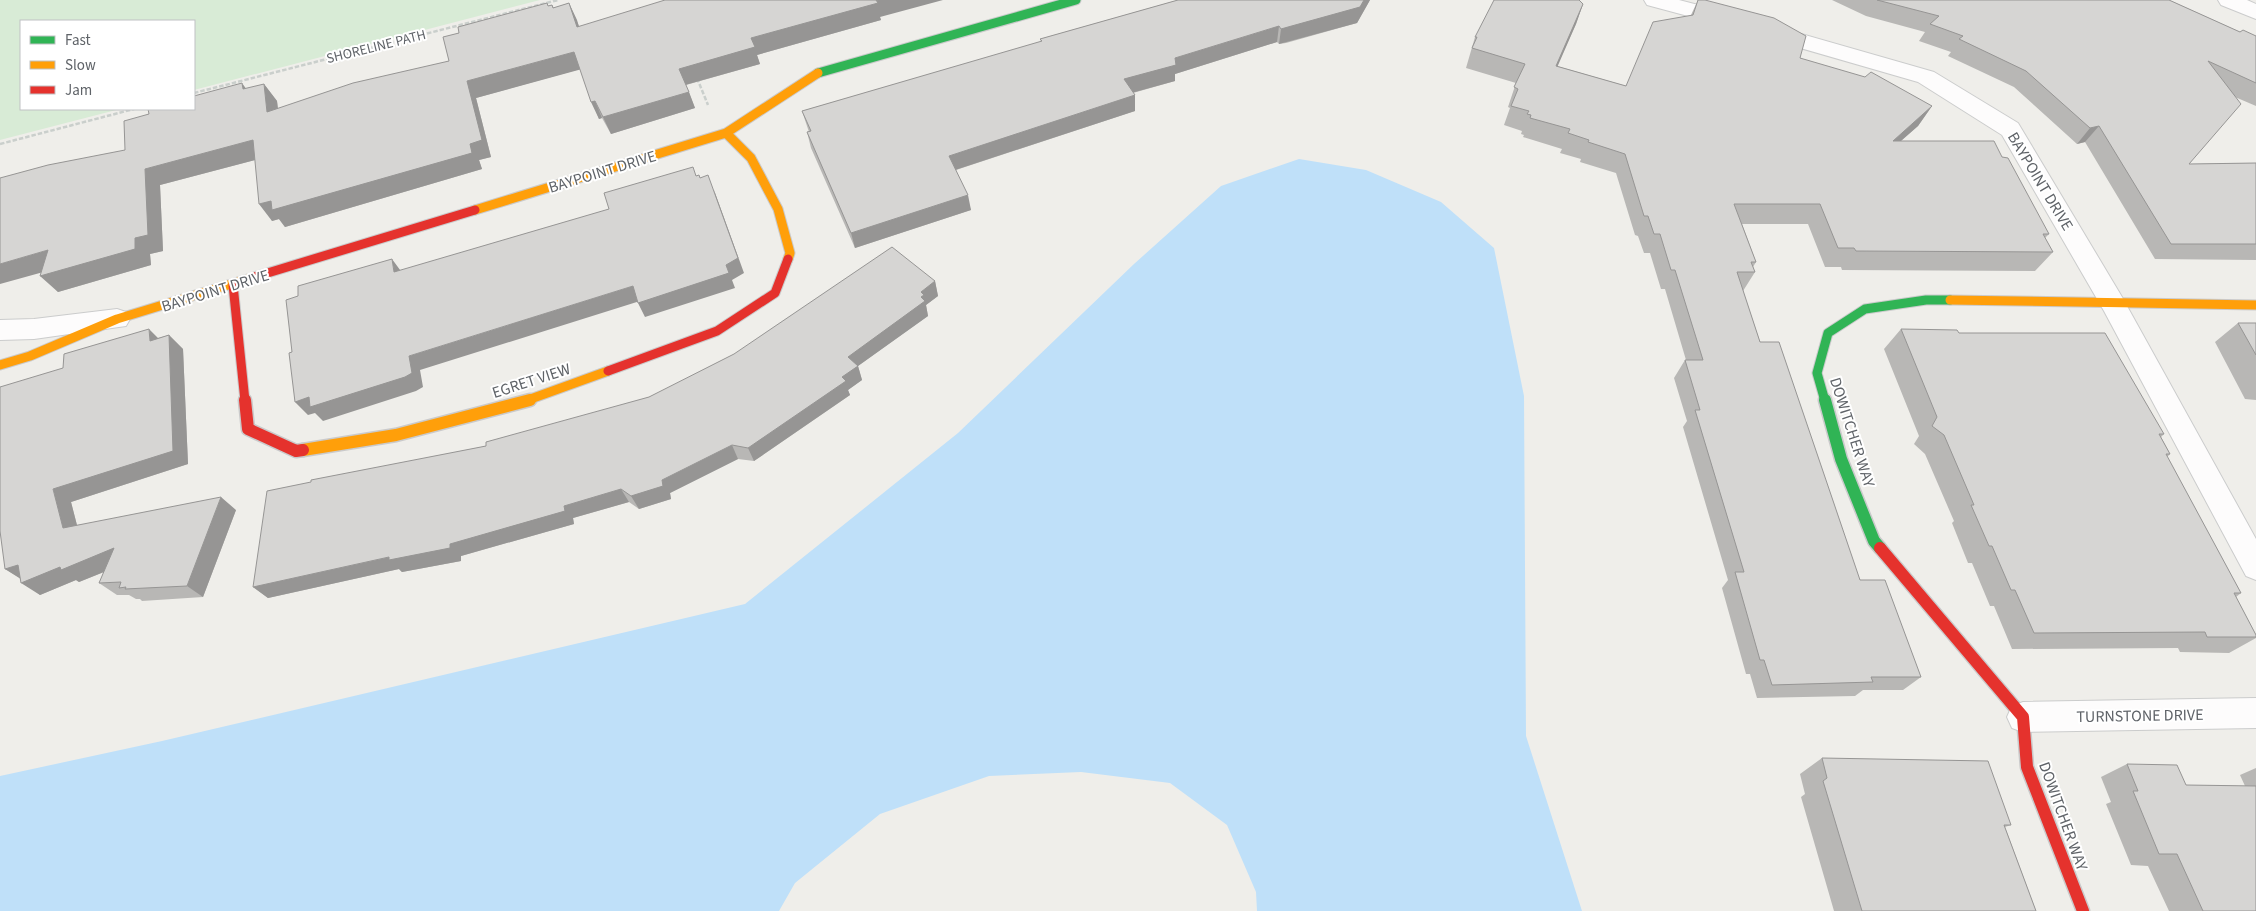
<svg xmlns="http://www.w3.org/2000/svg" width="2256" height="911" viewBox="0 0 2256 911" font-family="'Source Sans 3',sans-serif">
  <rect width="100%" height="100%" fill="#efeeea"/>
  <path fill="#d8ebd6" d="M 0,0 L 540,0 L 194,90 L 194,21 L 21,21 L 21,109 L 120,109 L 0,140 Z"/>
  <path fill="#bfe0f9" d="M 1299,159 L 1366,170 L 1441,202 L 1494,248 L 1524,396 L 1526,736 L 1582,911 L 1257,911 L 1256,892 L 1227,825 L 1170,783 L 1081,772 L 989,776 L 880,814 L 795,883 L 779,911 L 0,911 L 0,776 L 162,741 L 745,604 L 958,433 L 1134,264 L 1221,186 Z"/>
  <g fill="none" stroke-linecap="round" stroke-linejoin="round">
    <g stroke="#cbcccc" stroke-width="2">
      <path id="street" d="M 1644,0 L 1679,0 L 1737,15 L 1740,20 L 1737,25 L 1729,27 L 1647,5 Z
        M 2218,0 L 2247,0 L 2256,4 L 2256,19 L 2221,5 Z
        M 1770,25 L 1934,72 L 2018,123 L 2122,297 L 2256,539 L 2256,580 L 2246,576 L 2104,311 L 2002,135 L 1918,82 L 1762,37 L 1759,32 L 1762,27 Z
        M 117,309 L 126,312 L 130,319 L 126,326 L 34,339 L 0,340 L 0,320 L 34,319 Z
        M 2256,698 L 2256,728 L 2023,732 L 2012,728 L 2007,717 L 2012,706 L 2023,702 Z"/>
    </g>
    <g stroke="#cacacb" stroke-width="11">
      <path id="fast-far1" d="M 818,73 L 1076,0
        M 1825,401 L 1817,373 L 1828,333 L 1865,309 L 1926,300 L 1950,300"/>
    </g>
    <g stroke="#cacacb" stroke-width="15">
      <path id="fast" d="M 1825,400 L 1841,459 L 1874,541 L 1880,548"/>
    </g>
    <g stroke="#cacacb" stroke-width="11">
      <path id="slow-far1" d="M 726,133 L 751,158 L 778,209 L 790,253 L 788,259
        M 475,210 L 726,133 L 818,73
        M 1950,300 L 2256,305
        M 0,365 L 30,356 L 117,319 L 251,278
        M 525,401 L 608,371"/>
    </g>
    <g stroke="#cacacb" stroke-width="15">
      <path id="slow" d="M 303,450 L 396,435 L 530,400"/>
    </g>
    <g stroke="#cacacb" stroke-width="11">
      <path id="jam-far1" d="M 251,278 L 475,210
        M 233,285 L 245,401
        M 608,371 L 717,331 L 775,293 L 788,259"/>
    </g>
    <g stroke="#cacacb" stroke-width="15">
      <path id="jam" d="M 245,400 L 248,429 L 296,451 L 303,450
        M 1880,548 L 2023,717 L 2027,767 L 2083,911"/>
    </g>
    <path stroke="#cacfcc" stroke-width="2.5" stroke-dasharray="4.5 2" stroke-linecap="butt" d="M 697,78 L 708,105
      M 194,93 L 558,0
      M 0,144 L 134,109"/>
    <use href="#street" fill="#fdfcfc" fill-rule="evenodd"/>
    <use href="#fast-far1" stroke="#30b455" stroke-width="9"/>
    <use href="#fast" stroke="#30b455" stroke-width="12"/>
    <use href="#slow-far1" stroke="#ff9f0a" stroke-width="9"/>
    <use href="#slow" stroke="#ff9f0a" stroke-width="12"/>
    <use href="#jam-far1" stroke="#e5322d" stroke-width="9"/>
    <use href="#jam" stroke="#e5322d" stroke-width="12"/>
  </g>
  <path fill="#b8b7b5" d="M 1178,0 L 1370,0 L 1357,23 L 1286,43 L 1279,44 L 1277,42 L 1175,74 L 1175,81 L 1133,93 L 1135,95 L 1135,111 L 956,170 L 971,210 L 855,248 L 811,148 L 807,132 L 809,132 L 802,111 L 1041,42 L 1040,39 Z
    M 1698,0 L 1800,58 L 1932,106 L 1918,126 L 1901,141 L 2002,157 L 2049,234 L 2045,238 L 2053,252 L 2035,271 L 1842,270 L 1841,267 L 1825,267 L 1808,224 L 1742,224 L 1756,262 L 1753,267 L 1755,272 L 1743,291 L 1760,342 L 1860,580 L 1921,677 L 1903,690 L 1863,690 L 1855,696 L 1757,698 L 1750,674 L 1746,674 L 1722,588 L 1728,580 L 1683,427 L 1687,421 L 1674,378 L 1685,360 L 1686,360 L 1665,289 L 1661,289 L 1650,253 L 1644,253 L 1638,236 L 1635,235 L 1616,173 L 1580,162 L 1581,159 L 1560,153 L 1562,149 L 1523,137 L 1524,135 L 1521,134 L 1522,131 L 1504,125 L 1510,108 L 1508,107 L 1516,83 L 1466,68 L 1475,37 L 1583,4 L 1576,24 L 1557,66 L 1626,86 L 1691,15 Z
    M 1832,0 L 2169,0 L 2240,32 L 2256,36 L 2256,106 L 2235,97 L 2189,164 L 2256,163 L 2256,260 L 2155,259 L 2085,142 L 2077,144 L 2014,87 L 1948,56 L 1951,52 L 1919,41 L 1925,32 L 1866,16 Z
    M 569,3 L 579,26 L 880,17 L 881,20 L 757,55 L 760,64 L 686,85 L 695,108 L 611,134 L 602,118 L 599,119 L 580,69 L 476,98 L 491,157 L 479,160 L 482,169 L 285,227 L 279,219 L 272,221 L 255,160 L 160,185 L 163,251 L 150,254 L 151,265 L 58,292 L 41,273 L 125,150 L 246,89 L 264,84 L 277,101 L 278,109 L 449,61 L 459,33 L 548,6 L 552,5 L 554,8 Z
    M 935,281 L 938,296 L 926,305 L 928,316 L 858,366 L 862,380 L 848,390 L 850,395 L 754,461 L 738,459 L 670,493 L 671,499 L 639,509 L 629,502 L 573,518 L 574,524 L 461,556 L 461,561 L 402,572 L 399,569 L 268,598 L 253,587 L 311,482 L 486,446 L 649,397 Z
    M 2238,323 L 2256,323 L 2256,400 L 2245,399 L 2215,342 Z
    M 1901,329 L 1959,333 L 2164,434 L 2161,437 L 2170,454 L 2167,457 L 2241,593 L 2236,597 L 2256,635 L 2256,638 L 2229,653 L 2180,652 L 2178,648 L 2012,649 L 1994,606 L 1990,606 L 1972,563 L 1968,563 L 1952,523 L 1954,521 L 1925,454 L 1914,444 L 1919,436 L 1884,349 Z
    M 169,335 L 183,349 L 188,464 L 71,502 L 77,525 L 236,510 L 203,597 L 142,601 L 140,599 L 136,599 L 129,595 L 117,595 L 99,583 L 104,572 L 79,582 L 76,580 L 40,595 L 20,578 L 5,569 L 158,338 Z
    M 1822,758 L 2011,825 L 2005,827 L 2036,911 L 1834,911 L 1801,797 L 1805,794 L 1800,774 Z
    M 2127,764 L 2186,785 L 2245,786 L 2240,775 L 2256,768 L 2256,911 L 2169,911 L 2148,866 L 2131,865 L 2106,804 L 2111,802 L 2101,777 Z"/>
  <path fill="#969594" d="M 878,0 L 943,0 L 880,17 L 881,20 L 757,55 L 760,64 L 685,85 L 679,69 L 751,38 Z
    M 1364,0 L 1370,0 L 1357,23 L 1279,44 L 1281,29 Z
    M 569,3 L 577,20 L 584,44 L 577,27 Z
    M 1583,4 L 1576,24 L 1549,86 L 1556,66 Z
    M 1279,26 L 1277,42 L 1175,74 L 1175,81 L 1124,95 L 1124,79 L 1175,58 Z
    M 574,52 L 582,69 L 476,98 L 491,157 L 479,160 L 482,169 L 285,227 L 279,219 L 272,221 L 259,204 L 470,144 L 467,81 Z
    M 242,83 L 254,100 L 243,89 Z
    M 264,84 L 277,101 L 280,128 L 267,112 Z
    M 689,92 L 695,108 L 611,134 L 603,117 Z
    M 1135,95 L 1135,111 L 952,171 L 949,156 Z
    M 595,101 L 602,118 L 599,119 L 591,102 Z
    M 1932,106 L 1918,126 L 1879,160 L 1893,141 Z
    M 2099,126 L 2085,142 L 2077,144 L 2090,128 Z
    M 253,140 L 266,157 L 160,185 L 163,251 L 150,254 L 151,265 L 58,292 L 40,276 L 135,238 L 145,169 Z
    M 714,190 L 744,273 L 732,280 L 735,288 L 645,317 L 638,303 L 726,265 Z
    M 968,195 L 971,210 L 855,248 L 851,233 Z
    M 48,250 L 65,266 L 0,284 L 0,264 Z
    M 392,259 L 403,274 L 394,272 Z
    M 935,281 L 938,296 L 926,305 L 928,316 L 858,366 L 862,380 L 848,390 L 850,395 L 754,461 L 748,448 L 842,377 L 848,357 L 921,297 L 921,292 Z
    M 633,286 L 640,301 L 420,370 L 423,387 L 416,391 L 323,421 L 315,413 L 308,415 L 295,402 L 409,356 Z
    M 149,329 L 164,344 L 150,341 Z
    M 169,335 L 183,349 L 188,464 L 71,502 L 81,541 L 63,528 L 53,489 Z
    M 732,445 L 738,459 L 670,493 L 671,499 L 639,509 L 631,496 L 662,480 Z
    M 621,489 L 629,502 L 573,518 L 574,524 L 461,556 L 461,561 L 402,572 L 399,569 L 268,598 L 253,587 L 450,544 L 564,506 Z
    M 221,497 L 236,510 L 203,597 L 187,586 Z
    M 114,548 L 131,561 L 79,582 L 76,580 L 40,595 L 21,583 L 24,581 L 5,569 L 18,565 Z"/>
  <path fill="#d6d5d3" stroke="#969594" d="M 665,0 L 878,0 L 876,0 L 878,3 L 751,38 L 755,47 L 679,69 L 689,92 L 603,117 L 595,101 L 591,102 L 574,52 L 467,81 L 482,140 L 470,144 L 472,153 L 272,210 L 271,201 L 259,204 L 253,140 L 145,169 L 148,235 L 135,238 L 135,249 L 40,276 L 48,250 L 0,264 L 0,178 L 48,165 L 125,150 L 124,121 L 149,114 L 148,109 L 194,109 L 194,96 L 242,83 L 243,89 L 264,84 L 267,112 L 353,83 L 449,61 L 443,37 L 459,33 L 458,27 L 547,3 L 548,6 L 552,5 L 553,8 L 569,3 L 577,27 Z
    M 1178,0 L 1364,0 L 1360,7 L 1288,27 L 1281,29 L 1279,26 L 1175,58 L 1176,65 L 1124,79 L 1135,95 L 949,156 L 968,195 L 851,233 L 807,132 L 811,131 L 802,111 L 1042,41 L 1040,39 Z
    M 1494,0 L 1579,0 L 1583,4 L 1556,66 L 1626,86 L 1653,22 L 1693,15 L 1698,0 L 1705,0 L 1774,18 L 1806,36 L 1800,58 L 1865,77 L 1871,72 L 1932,106 L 1893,141 L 1994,141 L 2002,157 L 2008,158 L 2049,234 L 2043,234 L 2053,252 L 1856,251 L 1854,248 L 1838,248 L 1820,204 L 1734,204 L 1756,262 L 1751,262 L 1755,272 L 1737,272 L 1760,342 L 1779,342 L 1860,580 L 1885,580 L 1921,677 L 1871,677 L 1873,682 L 1772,685 L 1764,660 L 1760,660 L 1735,572 L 1744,572 L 1695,410 L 1700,410 L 1685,360 L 1703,360 L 1675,270 L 1671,270 L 1660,234 L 1654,234 L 1648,216 L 1644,216 L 1625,154 L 1588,142 L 1589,140 L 1568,133 L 1570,129 L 1530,118 L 1531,115 L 1527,114 L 1529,111 L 1511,106 L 1518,89 L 1514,87 L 1525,64 L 1472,48 L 1477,37 L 1475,37 Z
    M 1877,0 L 2169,0 L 2240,32 L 2243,30 L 2256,36 L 2256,83 L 2208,61 L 2241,104 L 2189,164 L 2256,163 L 2256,244 L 2171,244 L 2099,126 L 2090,128 L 2026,71 L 1959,39 L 1963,36 L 1930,24 L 1939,16 Z
    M 693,167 L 696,176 L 699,175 L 700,178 L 708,175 L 738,258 L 726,265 L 729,273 L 638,303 L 633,286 L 409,356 L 412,373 L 405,377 L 310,407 L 309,397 L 295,402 L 289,353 L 292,352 L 286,300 L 298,296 L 298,286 L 392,259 L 394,272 L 609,209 L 604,193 Z
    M 892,247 L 935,281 L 921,292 L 924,295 L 921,297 L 925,301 L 848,357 L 858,366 L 842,377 L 846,381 L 748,448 L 732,445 L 662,480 L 663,486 L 631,496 L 621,489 L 564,506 L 565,511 L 450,544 L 450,548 L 389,560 L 389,557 L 253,587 L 267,491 L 311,482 L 311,480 L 486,446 L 486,442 L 649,397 L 734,354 Z
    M 2238,323 L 2256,323 L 2256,355 Z
    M 149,329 L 150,341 L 169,335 L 173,451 L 53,489 L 63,528 L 221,497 L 187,586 L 125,589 L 126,587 L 119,588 L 121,582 L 99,583 L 114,548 L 61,570 L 60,567 L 21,583 L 18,565 L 5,569 L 0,531 L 0,387 L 63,368 L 64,354 Z
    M 1901,329 L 1957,330 L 1959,333 L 2105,333 L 2164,434 L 2159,434 L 2170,454 L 2166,454 L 2241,593 L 2234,593 L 2256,635 L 2256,637 L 2207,637 L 2205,632 L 2034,633 L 2015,590 L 2011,590 L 1992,546 L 1989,546 L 1971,505 L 1974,505 L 1944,435 L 1932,426 L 1937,417 Z
    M 1822,758 L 1988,761 L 2011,825 L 2004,825 L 2036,911 L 1862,911 L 1823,781 L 1827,778 Z
    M 2127,764 L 2177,765 L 2186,785 L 2256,786 L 2256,911 L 2203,911 L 2177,854 L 2159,854 L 2133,791 L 2138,791 Z"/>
  <g text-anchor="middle" stroke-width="4" stroke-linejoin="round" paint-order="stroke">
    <g font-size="14" fill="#5f6368" stroke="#fff">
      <text transform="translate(376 46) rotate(-14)" y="5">SHORELINE PATH</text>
    </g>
    <g font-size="16" fill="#5f6368" stroke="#fff">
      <text transform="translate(602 171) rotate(-17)" y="6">BAYPOINT DRIVE</text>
      <text transform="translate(2041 181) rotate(59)" y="6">BAYPOINT DRIVE</text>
      <text transform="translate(215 290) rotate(-17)" y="6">BAYPOINT DRIVE</text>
      <text transform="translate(531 380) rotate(-18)" y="6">EGRET VIEW</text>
      <text transform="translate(1853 432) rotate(72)" y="6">DOWITCHER WAY</text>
      <text transform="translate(2140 715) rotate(-1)" y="6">TURNSTONE DRIVE</text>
      <text transform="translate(2064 816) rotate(70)" y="6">DOWITCHER WAY</text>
    </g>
  </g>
  <rect x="20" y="20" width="175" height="90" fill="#ffffff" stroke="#bfc1c3"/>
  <rect x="30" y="36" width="25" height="8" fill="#30b455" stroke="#bfc1c3"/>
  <text x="65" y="45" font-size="15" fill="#5f6368">Fast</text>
  <rect x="30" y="61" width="25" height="8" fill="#ff9f0a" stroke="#bfc1c3"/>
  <text x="65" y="70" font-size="15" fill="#5f6368">Slow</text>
  <rect x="30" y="86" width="25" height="8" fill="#e5322d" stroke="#bfc1c3"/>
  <text x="65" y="95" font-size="15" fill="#5f6368">Jam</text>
</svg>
